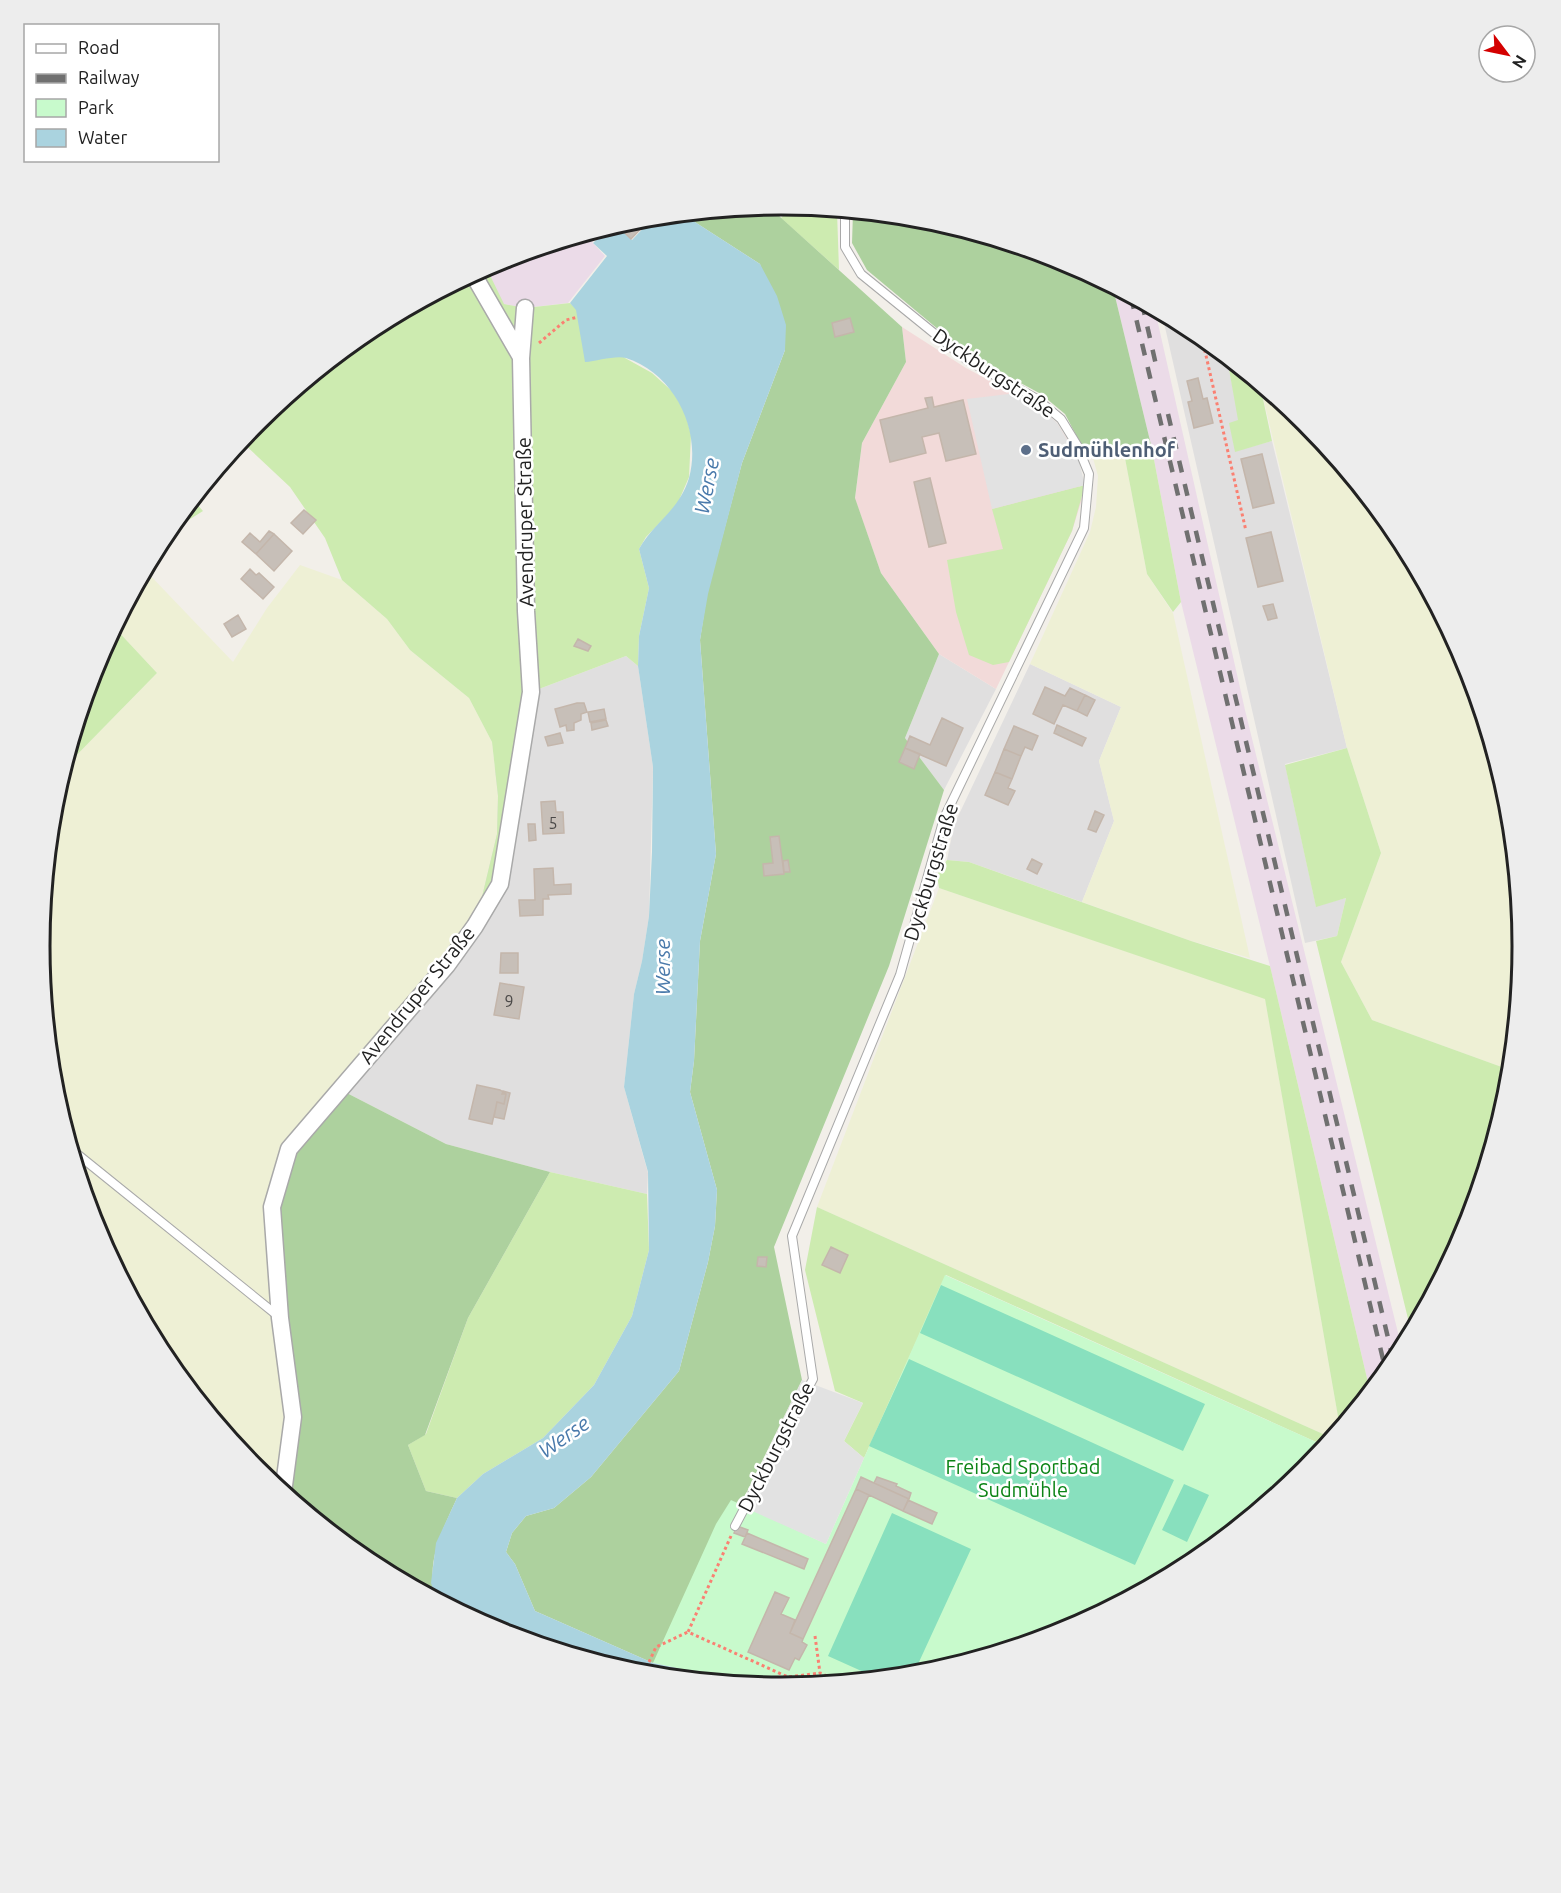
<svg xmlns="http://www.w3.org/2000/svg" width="1561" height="1893" viewBox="0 0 1561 1893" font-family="Ubuntu,sans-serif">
  <rect width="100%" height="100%" fill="#f2efe9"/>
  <path fill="#e0dfdf" d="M 1162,314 L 1193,330 L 1227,358 L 1239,420 L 1235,451 L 1272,441 L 1347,748 L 1285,764 L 1316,906 L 1346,898 L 1337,936 L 1305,943 Z
    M 939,654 L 996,689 L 944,790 L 905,738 Z
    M 626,656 L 638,666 L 653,767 L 649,916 L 642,961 L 634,994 L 624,1087 L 648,1173 L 647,1194 L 550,1172 L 446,1144 L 339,1089 L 531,692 Z
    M 1030,664 L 1121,707 L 1099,761 L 1114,821 L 1082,902 L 969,862 L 947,860 L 954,825 Z"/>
  <path fill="#f2dad9" d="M 902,327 L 966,368 L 1039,407 L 1057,423 L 1069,442 L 1082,499 L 1072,531 L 996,689 L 939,654 L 881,573 L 855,499 L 862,443 L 906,362 Z"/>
  <path fill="#ebdbe8" d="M 606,228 L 592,242 L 605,256 L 568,303 L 525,308 L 503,304 L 486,267 L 497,261 Z
    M 1113,288 L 1155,310 L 1245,710 L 1402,1349 L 1370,1391 L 1270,966 L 1181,602 L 1152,449 Z"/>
  <path fill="#eef0d5" d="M 1260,385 L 1305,422 L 1397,535 L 1466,663 L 1508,802 L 1522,947 L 1510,1070 L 1372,1020 L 1341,962 L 1381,853 L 1347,748 Z
    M 1124,453 L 1147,574 L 1173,613 L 1250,958 L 1191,941 L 1082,902 L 1114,821 L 1099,761 L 1121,707 L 1030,664 L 1090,532 L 1096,507 L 1098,476 L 1093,458 Z
    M 300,565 L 342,580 L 387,619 L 410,650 L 469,698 L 492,742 L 498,796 L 497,834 L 475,926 L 339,1089 L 283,1493 L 256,1471 L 164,1358 L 95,1230 L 53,1091 L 39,947 L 53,802 L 63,769 L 157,673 L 114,627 L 145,570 L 233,662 L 267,608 Z
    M 939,888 L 1265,998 L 1340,1428 L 1332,1438 L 817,1207 Z"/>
  <path fill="#cdebb0" d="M 791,206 L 837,211 L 839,270 L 781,218 Z
    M 486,267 L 504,304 L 525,308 L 570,303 L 625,358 L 652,373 L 673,392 L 685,412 L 691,435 L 689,477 L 677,505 L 646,537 L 639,549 L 649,588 L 639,636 L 638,666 L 626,656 L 531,692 L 500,884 L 475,926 L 497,834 L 498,796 L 492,742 L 469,698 L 410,650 L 387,619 L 342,580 L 325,538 L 290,487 L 241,441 L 256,422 L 369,330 Z
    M 1227,358 L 1260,385 L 1272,441 L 1235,452 L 1229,423 L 1238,420 Z
    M 1152,449 L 1181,602 L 1173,612 L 1147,574 L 1124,453 Z
    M 1085,485 L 1072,531 L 1009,662 L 993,665 L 969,655 L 956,612 L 947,560 L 1003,549 L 992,509 Z
    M 193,500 L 203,511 L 163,536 L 164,534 Z
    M 114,627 L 157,673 L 63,769 L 96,662 Z
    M 1347,748 L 1381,853 L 1341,962 L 1372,1020 L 1510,1070 L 1508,1092 L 1465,1231 L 1411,1331 L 1316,941 L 1337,936 L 1346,898 L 1316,907 L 1285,765 Z
    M 947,860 L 969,862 L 1191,941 L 1270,966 L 1370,1391 L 1340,1428 L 1265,999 L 939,888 L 937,875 Z
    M 550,1172 L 647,1194 L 649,1250 L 632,1316 L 594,1385 L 543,1438 L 483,1474 L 457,1498 L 426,1491 L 408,1445 L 426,1434 L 468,1318 Z
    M 817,1207 L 1332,1438 L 1325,1446 L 946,1275 L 864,1458 L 844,1441 L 863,1403 L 835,1391 L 805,1270 Z"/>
  <path fill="#add19e" d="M 768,206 L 902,327 L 906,362 L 862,443 L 855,498 L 881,573 L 939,654 L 905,738 L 944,790 L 889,966 L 774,1247 L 802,1380 L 705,1577 L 723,1621 L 653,1663 L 535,1611 L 515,1564 L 506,1552 L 512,1533 L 526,1516 L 554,1508 L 591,1477 L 679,1371 L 708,1262 L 715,1226 L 717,1190 L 690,1092 L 694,1061 L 700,941 L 716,854 L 700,640 L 707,594 L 742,463 L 785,350 L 760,264 L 687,217 L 689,214 Z
    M 853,212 L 925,219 L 1065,262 L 1113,288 L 1152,449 L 1093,458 L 1085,452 L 1065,414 L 1041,394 L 969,355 L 867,270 L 852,243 Z
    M 339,1089 L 446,1144 L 550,1172 L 468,1318 L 425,1435 L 408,1445 L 426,1491 L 457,1498 C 442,1531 424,1564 437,1600 L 368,1563 L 283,1493 L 293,1417 L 272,1207 L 289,1149 Z"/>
  <path fill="#c8facc" d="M 945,1275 L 1325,1446 L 1305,1471 L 1192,1563 L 1064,1632 L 925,1674 L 780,1688 L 729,1683 L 714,1676 L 653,1663 L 716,1524 L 731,1500 L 826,1544 Z"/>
  <path fill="#88e0be" d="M 941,1285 L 1205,1404 L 1183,1451 L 920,1333 Z
    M 909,1359 L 1174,1480 L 1135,1565 L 869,1446 Z
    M 1184,1484 L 1209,1495 L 1187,1542 L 1162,1530 Z
    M 892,1513 L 971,1549 L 913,1675 L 877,1678 L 828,1656 Z"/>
  <path fill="#e2e2e2" d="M 1017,393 L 1039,407 L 1057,423 L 1078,458 L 1085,485 L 992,509 L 967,399 Z
    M 802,1380 L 863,1403 L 844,1441 L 864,1458 L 826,1544 L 741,1506 Z"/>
  <path fill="#aad3df" d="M 684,215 L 760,264 L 777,296 L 786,325 L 785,350 L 742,463 L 708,594 L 700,640 L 716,854 L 700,941 L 694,1061 L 690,1092 L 717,1190 L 715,1226 L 708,1262 L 679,1371 L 591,1477 L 554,1508 L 526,1516 L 512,1533 L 506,1552 L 515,1564 L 535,1611 L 653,1663 L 714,1676 L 729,1683 L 635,1674 L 496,1631 L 437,1600 L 431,1583 L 436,1543 L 457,1498 L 483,1474 L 543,1438 L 594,1385 L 632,1316 L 649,1250 L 648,1172 L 624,1087 L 634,994 L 642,961 L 649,916 L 652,852 L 653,767 L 638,666 L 639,636 L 649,588 L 639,549 C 654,522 679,511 689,478 C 702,431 675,374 626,358 C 616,355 597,361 585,362 L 576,310 L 570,303 L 607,256 L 593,243 L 608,228 L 616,225 L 632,240 L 653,218 Z"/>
  <path fill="#c7bfb8" stroke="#c4b6ab" stroke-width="1.5" d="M 651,218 L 631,239 L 617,225 L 636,219 Z
    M 850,318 L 854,332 L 835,337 L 832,323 Z
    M 1198,378 L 1203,399 L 1207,398 L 1213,423 L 1194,428 L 1188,402 L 1192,401 L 1187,381 Z
    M 932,397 L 934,407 L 963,400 L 976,454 L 946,461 L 939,433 L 922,437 L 926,453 L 890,462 L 880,420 L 928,408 L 925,398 Z
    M 1262,454 L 1274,503 L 1253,508 L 1241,459 Z
    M 930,478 L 946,543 L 929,547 L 914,482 Z
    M 304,510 L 316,520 L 303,534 L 291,523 Z
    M 269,531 L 274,534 L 256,554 L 242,542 L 250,533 L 260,542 Z
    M 1271,532 L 1283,581 L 1258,587 L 1246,538 Z
    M 274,534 L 292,551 L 274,571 L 256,554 Z
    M 250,569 L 256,575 L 259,573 L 274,587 L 263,599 L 241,579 Z
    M 1273,604 L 1277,618 L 1268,620 L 1263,606 Z
    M 238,615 L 246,629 L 232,637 L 224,624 Z
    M 578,639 L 591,646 L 588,651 L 574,646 Z
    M 1045,687 L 1065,696 L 1070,688 L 1085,695 L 1077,711 L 1063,705 L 1054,724 L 1033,714 Z
    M 1085,695 L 1095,700 L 1087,716 L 1077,711 Z
    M 577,703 L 584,703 L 587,712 L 581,714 L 581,720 L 574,723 L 574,730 L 567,731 L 566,725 L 560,727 L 555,709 Z
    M 604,709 L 606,719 L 590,722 L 588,712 Z
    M 942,718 L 963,728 L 946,766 L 905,748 L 910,736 L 930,745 Z
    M 606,720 L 608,726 L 592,730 L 591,723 Z
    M 1057,725 L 1086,738 L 1082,746 L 1054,733 Z
    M 1014,726 L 1038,736 L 1032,750 L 1025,747 L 1021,756 L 1004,749 Z
    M 560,733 L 563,743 L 548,746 L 545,737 Z
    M 905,748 L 920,754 L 914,769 L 899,762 Z
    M 1004,749 L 1021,756 L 1012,779 L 995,772 Z
    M 995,772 L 1012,779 L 1008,788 L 1015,791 L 1008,805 L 985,795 Z
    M 555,801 L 556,812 L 563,812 L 564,833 L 543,834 L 541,802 Z
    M 1095,811 L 1104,815 L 1096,832 L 1088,829 Z
    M 528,824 L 535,824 L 536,840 L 529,841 Z
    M 779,836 L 784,874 L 764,876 L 763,864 L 773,863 L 770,837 Z
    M 1032,859 L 1042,864 L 1037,874 L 1027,869 Z
    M 788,860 L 790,872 L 784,872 L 783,861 Z
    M 553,868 L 554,885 L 571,884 L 571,894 L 548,895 L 549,899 L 543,899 L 543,915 L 520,916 L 519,900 L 535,900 L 534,869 Z
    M 501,953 L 518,953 L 518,973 L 500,973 Z
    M 500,983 L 524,987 L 519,1019 L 494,1015 Z
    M 477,1085 L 500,1090 L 506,1094 L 504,1104 L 497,1102 L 492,1124 L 469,1119 Z
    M 503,1091 L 510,1093 L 504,1119 L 494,1117 L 497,1102 L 504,1104 L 506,1094 L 502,1094 Z
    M 831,1247 L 848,1255 L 840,1273 L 822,1265 Z
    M 758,1257 L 767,1257 L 766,1267 L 757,1266 Z
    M 861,1477 L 909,1499 L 903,1511 L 856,1489 Z
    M 877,1477 L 897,1484 L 896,1486 L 911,1493 L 909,1499 L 874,1483 Z
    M 856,1489 L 869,1495 L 803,1639 L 790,1633 Z
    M 908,1500 L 937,1513 L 932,1524 L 903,1511 Z
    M 737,1526 L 748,1530 L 745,1537 L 734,1533 Z
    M 747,1533 L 808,1559 L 804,1569 L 742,1544 Z
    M 775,1592 L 789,1598 L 781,1614 L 795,1620 L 790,1633 L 803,1639 L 802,1642 L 807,1645 L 799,1660 L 795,1658 L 789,1670 L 748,1652 Z"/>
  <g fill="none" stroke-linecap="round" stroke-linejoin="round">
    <g stroke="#a9a9a9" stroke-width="10">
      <path id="service" d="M 71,1149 L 278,1316
        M 735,1526 L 813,1379 L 792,1236 L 900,975 L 944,818 L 1084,528 L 1089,474 L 1077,445 L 1061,419 L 1037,399 L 967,360 L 861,274 L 845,247 L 845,211"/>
    </g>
    <g stroke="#a9a9a9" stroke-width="19">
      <path id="minor" d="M 473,274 L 521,357
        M 283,1493 L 293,1417 L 280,1318 L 272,1207 L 289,1149 L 447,965 L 475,926 L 500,884 L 531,692 L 526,611 L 521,358 L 525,308"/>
    </g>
    <path stroke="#fa8072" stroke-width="3" stroke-dasharray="3 3" stroke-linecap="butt" d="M 1202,338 L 1246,531
      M 539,343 L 566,320 L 578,317
      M 731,1536 L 688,1632 L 788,1677 L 820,1673
      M 815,1636 L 820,1673 L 840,1682
      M 649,1662 L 656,1647 L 688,1632"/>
    <use href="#service" stroke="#fff" stroke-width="8"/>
    <use href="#minor" stroke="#fff" stroke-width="16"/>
    <path stroke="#707070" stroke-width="4.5" stroke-dasharray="12 12" stroke-linecap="butt" d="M 1131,297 L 1386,1372
      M 1142,303 L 1156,365
      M 1168,414 L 1394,1363"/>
  </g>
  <circle fill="#5c6f8a" stroke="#fff" stroke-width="2" cx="1026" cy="450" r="6"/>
  <g text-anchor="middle" stroke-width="5" stroke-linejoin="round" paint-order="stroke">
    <g font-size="16" fill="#4b4948">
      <text x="553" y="829">5</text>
      <text x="509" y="1007">9</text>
    </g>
    <g font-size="20" fill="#222" stroke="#fff">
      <text transform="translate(994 373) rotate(34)" y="7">Dyckburgstraße</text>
      <text transform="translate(525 522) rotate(-91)" y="7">Avendruper Straße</text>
      <text transform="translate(931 872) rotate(-73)" y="7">Dyckburgstraße</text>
      <text transform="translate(417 995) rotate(-51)" y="7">Avendruper Straße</text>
      <text transform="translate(776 1447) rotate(-63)" y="7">Dyckburgstraße</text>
    </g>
    <g font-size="20" font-weight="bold" fill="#4e5e75" stroke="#fff" text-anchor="start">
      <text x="1038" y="457">Sudmühlenhof</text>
    </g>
    <g font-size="20" fill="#0c8416" stroke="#fff">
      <text x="1023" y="1474">Freibad Sportbad<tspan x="1023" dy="23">Sudmühle</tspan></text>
    </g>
    <g font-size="21" font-style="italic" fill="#4a7aab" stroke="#fff">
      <text transform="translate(707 486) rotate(-79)" y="7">Werse</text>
      <text transform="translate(663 967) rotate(-90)" y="7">Werse</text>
      <text transform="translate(564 1437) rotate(-35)" y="7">Werse</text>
    </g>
  </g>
  <path d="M0 0H1561V1893H0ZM50 946a731 731 0 1 1 1462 0a731 731 0 1 1-1462 0Z" fill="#ededed" fill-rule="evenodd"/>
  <path fill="none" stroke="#222" stroke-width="3" d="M50 946a731 731 0 1 1 1462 0a731 731 0 1 1-1462 0Z"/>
  <rect x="24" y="24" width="195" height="138" fill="#ffffff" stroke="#a7a7a7" stroke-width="1.5"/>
  <rect x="36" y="44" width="30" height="9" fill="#ffffff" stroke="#a7a7a7" stroke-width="1.5"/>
  <text x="78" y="54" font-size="18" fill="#222222">Road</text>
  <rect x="36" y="74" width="30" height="9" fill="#707070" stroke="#a7a7a7" stroke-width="1.5"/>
  <text x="78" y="84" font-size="18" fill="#222222">Railway</text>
  <rect x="36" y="99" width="30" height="18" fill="#c8facc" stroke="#a7a7a7" stroke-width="1.5"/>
  <text x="78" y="114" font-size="18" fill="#222222">Park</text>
  <rect x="36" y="129" width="30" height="18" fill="#aad3df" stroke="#a7a7a7" stroke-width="1.5"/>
  <text x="78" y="144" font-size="18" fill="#222222">Water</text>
  <g transform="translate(1507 54) rotate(122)"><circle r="28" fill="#ffffff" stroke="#a7a7a7" stroke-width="1.5"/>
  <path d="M0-4.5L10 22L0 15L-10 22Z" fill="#d40000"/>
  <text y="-9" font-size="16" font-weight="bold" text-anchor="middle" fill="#222222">N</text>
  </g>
</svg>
